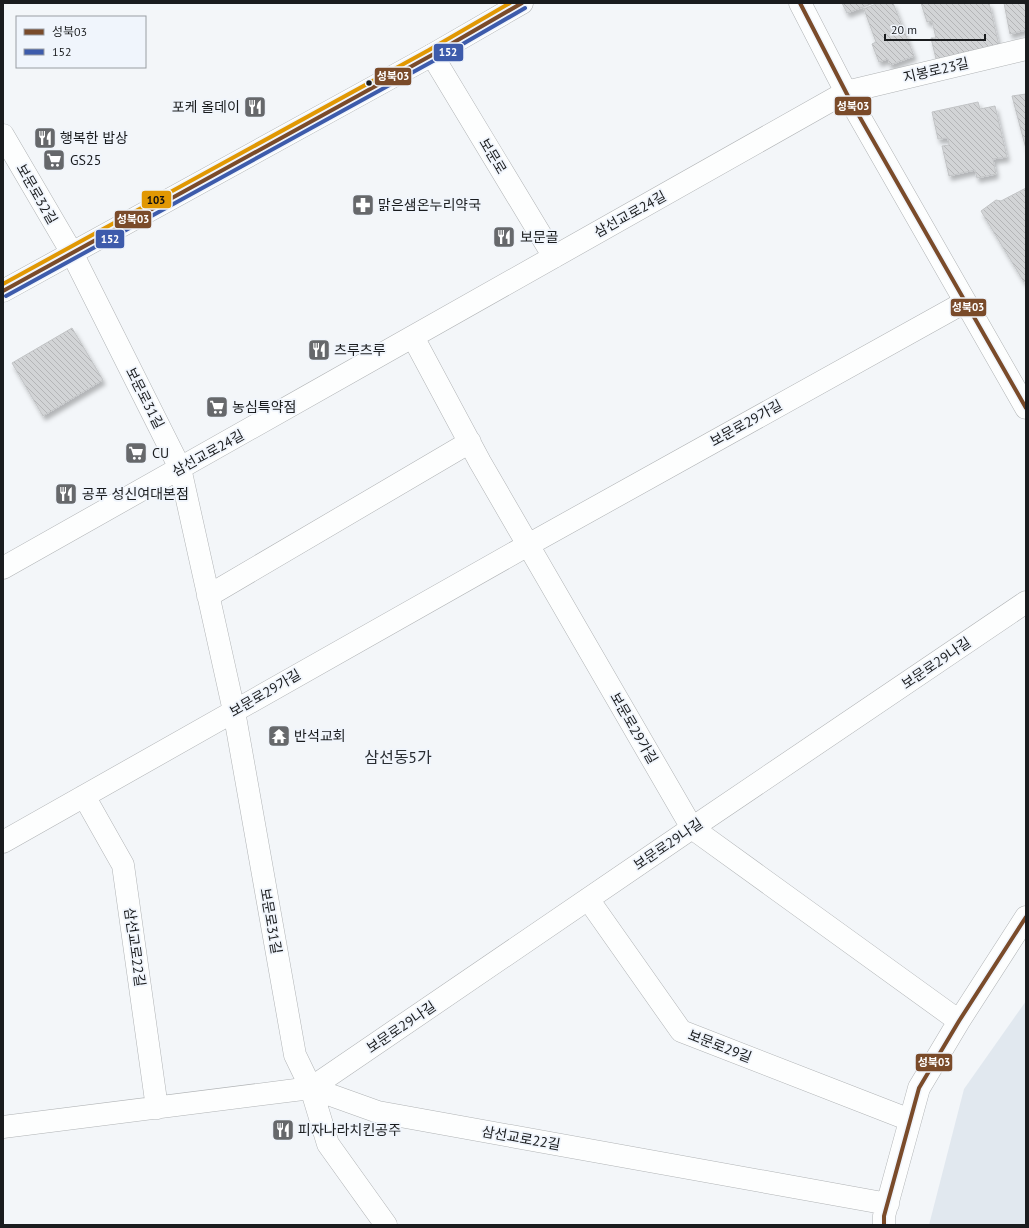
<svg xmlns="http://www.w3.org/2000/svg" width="1029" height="1228" viewBox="0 0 1029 1228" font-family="'PT Sans','Noto Sans KR',sans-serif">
  <defs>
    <pattern id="building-back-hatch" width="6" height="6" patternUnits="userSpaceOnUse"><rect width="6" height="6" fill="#d2d4d6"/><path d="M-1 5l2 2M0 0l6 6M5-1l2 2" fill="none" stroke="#b4b5b7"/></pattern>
    <filter id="shadow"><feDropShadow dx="2.5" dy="4.5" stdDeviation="2" flood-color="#0004"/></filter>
  </defs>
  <rect width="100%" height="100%" fill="#f3f6f9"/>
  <path fill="#e1e8ef" d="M 1026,1001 L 1026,1225 L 929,1225 L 964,1089 Z"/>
  <path fill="url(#building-back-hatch)" stroke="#c2c4c6" filter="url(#shadow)" d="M 842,3 L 874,3 L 847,13 Z
    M 878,3 L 893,3 L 914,56 L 890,65 L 888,59 L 879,62 L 872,44 L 876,42 L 864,9 Z
    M 921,3 L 989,3 L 1000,50 L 937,63 L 931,38 L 936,38 L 932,21 L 927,22 Z
    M 1004,3 L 1026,3 L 1026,30 L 1010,34 Z
    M 1026,94 L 1026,149 L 1012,96 Z
    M 978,102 L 980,109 L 995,106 L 1007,157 L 993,159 L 996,174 L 977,178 L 975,170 L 949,176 L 942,146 L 949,145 L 948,138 L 938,139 L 932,112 Z
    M 1026,188 L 1026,281 L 1024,282 L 981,211 L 996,200 L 1001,201 Z
    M 72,328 L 103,380 L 43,416 L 12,363 Z"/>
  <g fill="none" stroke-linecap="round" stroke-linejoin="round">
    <g stroke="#b0b3b5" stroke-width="23">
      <path id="street" d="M 800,3 L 850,100 L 1026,408
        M 432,55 L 554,257
        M 3,135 L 72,253 L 180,468 L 234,711 L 295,1055 L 311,1088 L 328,1144 L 386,1225
        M 413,337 L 480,462 L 692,828 L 959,1021
        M 3,568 L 846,92 L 1026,49
        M 208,596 L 470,442
        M 84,796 L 123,865 L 157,1108
        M 3,842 L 528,545 L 965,302
        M 588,899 L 681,1031 L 910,1120
        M 311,1088 L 692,828 L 1026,602
        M 3,1127 L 311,1088 L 378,1112 L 888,1204
        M 884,1225 L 884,1216 L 919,1088 L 959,1021 L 1026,917"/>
    </g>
    <g stroke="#b0b3b5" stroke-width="23">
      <path id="primary" d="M 3,291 L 432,55 L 522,3"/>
    </g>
    <use href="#street" stroke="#fdfefe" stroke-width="22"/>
    <use href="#primary" stroke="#fdfefe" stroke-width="22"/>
    <g stroke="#f0f5fc" stroke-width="7">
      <path id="bus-1" d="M 800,3 L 850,100 L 1026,408
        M 3,291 L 432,55 L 522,3
        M 884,1225 L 884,1216 L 919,1088 L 959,1021 L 1026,917"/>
    </g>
    <g stroke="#f0f5fc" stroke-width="7">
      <path id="bus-2" d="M 6,296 L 435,60 L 525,8"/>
    </g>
    <g stroke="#f0f5fc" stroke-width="7">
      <path id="bus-3" d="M 3,284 L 429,50 L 510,3"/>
    </g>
    <use href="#bus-1" stroke="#7a4b2a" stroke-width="4"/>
    <use href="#bus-2" stroke="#3d5bab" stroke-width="4"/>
    <use href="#bus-3" stroke="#e19803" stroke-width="4"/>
  </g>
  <defs>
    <g id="restaurant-square" transform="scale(1.15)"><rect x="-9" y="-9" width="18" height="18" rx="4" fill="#66686b" stroke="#f0f5fc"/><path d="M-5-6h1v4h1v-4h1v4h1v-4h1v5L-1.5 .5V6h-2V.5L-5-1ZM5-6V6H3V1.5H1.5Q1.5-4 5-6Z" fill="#fff"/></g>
    <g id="supermarket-square" transform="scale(1.15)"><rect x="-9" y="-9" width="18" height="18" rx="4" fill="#66686b" stroke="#f0f5fc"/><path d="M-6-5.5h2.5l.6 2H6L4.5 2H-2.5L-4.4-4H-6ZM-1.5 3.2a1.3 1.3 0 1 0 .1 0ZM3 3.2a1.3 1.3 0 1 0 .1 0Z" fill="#fff"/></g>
    <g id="pharmacy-square" transform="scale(1.15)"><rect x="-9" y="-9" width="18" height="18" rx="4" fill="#66686b" stroke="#f0f5fc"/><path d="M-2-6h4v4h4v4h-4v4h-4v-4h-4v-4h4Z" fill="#fff"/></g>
    <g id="temple-square" transform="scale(1.15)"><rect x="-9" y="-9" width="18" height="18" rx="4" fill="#66686b" stroke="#f0f5fc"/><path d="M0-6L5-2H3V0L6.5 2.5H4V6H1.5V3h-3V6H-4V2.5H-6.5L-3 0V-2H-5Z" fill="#fff"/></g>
  </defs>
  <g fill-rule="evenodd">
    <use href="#restaurant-square" x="255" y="107"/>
    <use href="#restaurant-square" x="45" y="138"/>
    <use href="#supermarket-square" x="54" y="160"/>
    <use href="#pharmacy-square" x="363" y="205"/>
    <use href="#restaurant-square" x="504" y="237"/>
    <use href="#restaurant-square" x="319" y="350"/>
    <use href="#supermarket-square" x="217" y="407"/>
    <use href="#supermarket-square" x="136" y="453"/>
    <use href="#restaurant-square" x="66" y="494"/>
    <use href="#temple-square" x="279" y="736"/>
    <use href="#restaurant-square" x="283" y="1130"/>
  </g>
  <circle fill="#1a1c1e" stroke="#f0f5fc" stroke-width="1.5" cx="369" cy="83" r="3.5"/>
  <g text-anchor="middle" stroke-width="3.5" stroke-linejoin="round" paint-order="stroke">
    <g font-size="14" fill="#1a1c1e" stroke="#f0f5fc">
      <text transform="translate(936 70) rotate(-13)" y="5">지봉로23길</text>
      <text transform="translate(493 156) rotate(59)" y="5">보문로</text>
      <text transform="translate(37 194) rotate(60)" y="5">보문로32길</text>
      <text transform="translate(630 214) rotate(-29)" y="5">삼선교로24길</text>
      <text transform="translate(145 398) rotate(63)" y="5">보문로31길</text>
      <text transform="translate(746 423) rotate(-29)" y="5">보문로29가길</text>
      <text transform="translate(208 453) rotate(-29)" y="5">삼선교로24길</text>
      <text transform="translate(936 663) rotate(-34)" y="5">보문로29나길</text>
      <text transform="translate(265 693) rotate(-30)" y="5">보문로29가길</text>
      <text transform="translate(634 728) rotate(60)" y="5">보문로29가길</text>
      <text transform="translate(668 844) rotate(-34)" y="5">보문로29나길</text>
      <text transform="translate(271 921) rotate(80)" y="5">보문로31길</text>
      <text transform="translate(135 947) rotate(82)" y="5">삼선교로22길</text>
      <text transform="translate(401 1027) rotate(-34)" y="5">보문로29나길</text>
      <text transform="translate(720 1046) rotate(21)" y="5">보문로29길</text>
      <text transform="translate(521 1138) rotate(10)" y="5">삼선교로22길</text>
    </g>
    <g font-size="14" fill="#1a1c1e" stroke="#f0f5fc" text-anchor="start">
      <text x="240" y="112" text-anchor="end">포케 올데이</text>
      <text x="60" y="143">행복한 밥상</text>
      <text x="70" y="165">GS25</text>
      <text x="378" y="210">맑은샘온누리약국</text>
      <text x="520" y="242">보문골</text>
      <text x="334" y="355">츠루츠루</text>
      <text x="232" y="412">농심특약점</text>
      <text x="152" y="458">CU</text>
      <text x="82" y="499">공푸 성신여대본점</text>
      <text x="294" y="741">반석교회</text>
      <text x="298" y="1135">피자나라치킨공주</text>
    </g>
    <g font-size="16" fill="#2a2e32" stroke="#f0f5fc">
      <text x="398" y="763">삼선동5가</text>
    </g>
  </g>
  <g stroke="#f0f5fc" stroke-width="1.5">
    <rect x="433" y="43" width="31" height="19" rx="4" fill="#3d5bab"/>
    <rect x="374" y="67" width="38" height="19" rx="4" fill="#7a4b2a"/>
    <rect x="834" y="96" width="38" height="20" rx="4" fill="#7a4b2a"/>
    <rect x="141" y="190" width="31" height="19" rx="4" fill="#e19803"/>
    <rect x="114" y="210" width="38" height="19" rx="4" fill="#7a4b2a"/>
    <rect x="95" y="229" width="30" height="20" rx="4" fill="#3d5bab"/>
    <rect x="950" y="298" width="37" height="19" rx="4" fill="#7a4b2a"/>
    <rect x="915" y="1053" width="38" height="19" rx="4" fill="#7a4b2a"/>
  </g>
  <g font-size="11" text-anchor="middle" font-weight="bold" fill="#fff">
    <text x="448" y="56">152</text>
    <text x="393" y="80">성북03</text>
    <text x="853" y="110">성북03</text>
    <text x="133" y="223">성북03</text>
    <text x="110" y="243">152</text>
    <text x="968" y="311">성북03</text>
    <text x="934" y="1066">성북03</text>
  </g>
  <g font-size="11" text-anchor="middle" font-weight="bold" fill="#111">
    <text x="156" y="204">103</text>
  </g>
  <rect width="1029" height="1228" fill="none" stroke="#1a1c1e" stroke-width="8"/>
  <rect x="16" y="16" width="130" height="52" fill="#f0f5fc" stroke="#9a9ea3"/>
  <rect x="24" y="29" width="20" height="6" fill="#7a4b2a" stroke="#9a9ea3"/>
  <text x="52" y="36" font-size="12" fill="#1a1c1e">성북03</text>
  <rect x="24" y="49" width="20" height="6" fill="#3d5bab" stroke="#9a9ea3"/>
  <text x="52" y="56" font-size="12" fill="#1a1c1e">152</text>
  <path d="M885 34v6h100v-6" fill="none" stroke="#1a1c1e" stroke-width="2"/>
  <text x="891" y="34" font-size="12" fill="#1a1c1e" stroke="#f0f5fc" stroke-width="3" paint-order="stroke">20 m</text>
</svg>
